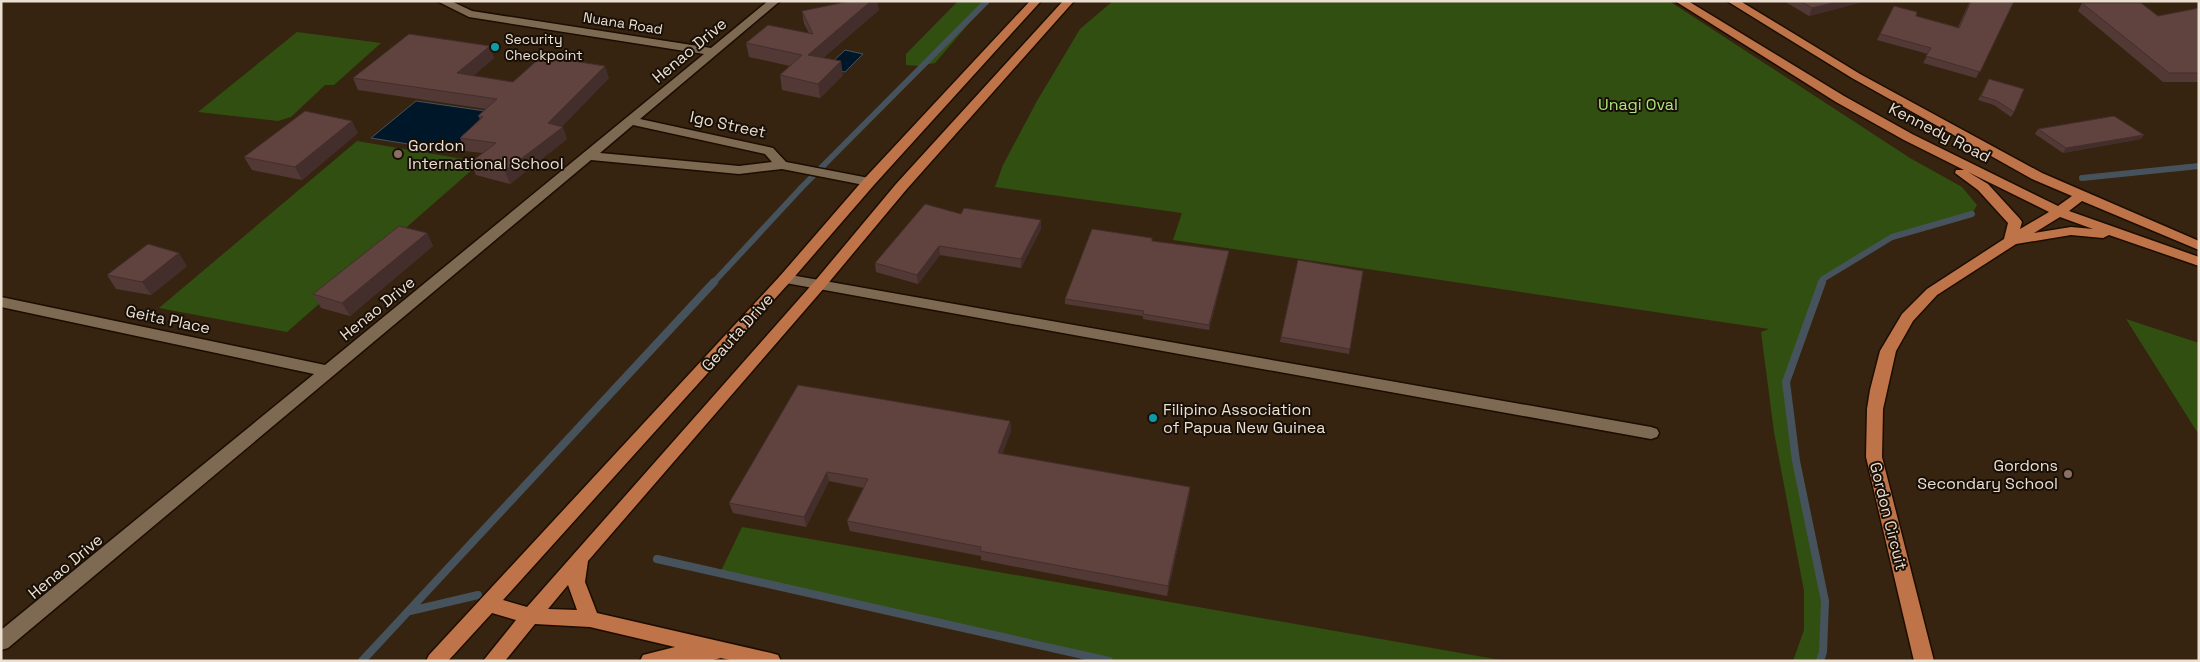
<svg xmlns="http://www.w3.org/2000/svg" width="2200" height="662" viewBox="0 0 2200 662" font-family="'Space Grotesk',sans-serif">
  <rect width="100%" height="100%" fill="#362410"/>
  <path fill="#314f11" d="M 958,1 L 988,1 L 935,63 L 919,66 L 906,65 L 906,54 Z
    M 1113,1 L 1669,1 L 1910,158 L 1962,187 L 1977,205 L 1972,214 L 1892,237 L 1823,279 L 1786,382 L 1796,461 L 1825,601 L 1823,652 L 1820,661 L 1793,661 L 1804,630 L 1804,591 L 1774,432 L 1761,332 L 1769,329 L 1173,240 L 1182,213 L 995,187 L 1003,165 L 1037,101 L 1080,29 Z
    M 297,32 L 381,43 L 334,85 L 325,85 L 291,117 L 278,121 L 198,112 Z
    M 357,141 L 481,162 L 287,332 L 159,308 Z
    M 2126,319 L 2199,343 L 2199,435 Z
    M 742,527 L 1506,661 L 1109,661 L 720,573 Z"/>
  <path fill="#001729" stroke="#46535c" d="M 845,50 L 863,54 L 845,72 L 826,68 Z
    M 416,101 L 499,113 L 458,152 L 371,138 Z"/>
  <g fill="none" stroke-linecap="round" stroke-linejoin="round">
    <path stroke="#46535c" stroke-width="6" d="M 2082,178 L 2199,166
      M 713,283 L 802,187 L 987,1
      M 1822,283 L 1823,279 L 1892,237 L 1972,214"/>
    <path stroke="#46535c" stroke-width="8" d="M 657,559 L 1109,661
      M 410,611 L 478,595
      M 362,661 L 714,282
      M 1820,661 L 1823,652 L 1825,601 L 1796,461 L 1786,382 L 1822,282"/>
    <g stroke="#1d0d00" stroke-width="3">
      <path id="minor" d="M 437,1 L 451,1 L 472,11 L 711,48 L 768,1 L 780,1 L 640,119 L 773,148 L 786,162 L 869,178 L 876,182 L 869,186 L 782,169 L 739,174 L 591,160 L 8,648 L 1,650 L 1,630 L 314,374 L 1,307 L 1,297 L 325,365 L 704,54 L 469,17 ZM 633,125 L 765,154 L 772,162 L 739,166 L 600,153 Z
        M 785,274 L 1651,427 L 1657,429 L 1659,433 L 1657,437 L 1651,439 L 780,282 L 778,279 L 780,276 Z"/>
    </g>
    <g stroke="#1d0d00" stroke-width="3">
      <path id="major" d="M 1030,1 L 1041,1 L 874,185 L 790,282 L 503,600 L 527,607 L 815,281 L 896,184 L 1063,1 L 1074,1 L 906,190 L 825,287 L 588,561 L 585,582 L 597,613 L 771,653 L 778,655 L 781,661 L 734,661 L 721,658 L 709,661 L 640,661 L 643,655 L 675,647 L 590,627 L 535,624 L 505,661 L 483,661 L 516,620 L 492,613 L 448,661 L 426,661 L 429,655 L 780,276 L 864,179 ZM 568,585 L 577,610 L 548,609 Z
        M 1675,1 L 1688,1 L 1844,96 L 1912,134 L 2058,206 L 2072,196 L 2032,179 L 1852,78 L 1727,1 L 1740,1 L 1860,74 L 2042,173 L 2199,241 L 2199,250 L 2082,201 L 2069,211 L 2199,257 L 2199,266 L 2109,235 L 2103,238 L 2071,235 L 2016,244 L 1937,295 L 1913,321 L 1896,351 L 1883,409 L 1882,457 L 1934,661 L 1914,661 L 1866,457 L 1867,409 L 1870,390 L 1880,351 L 1902,314 L 1927,289 L 2004,239 L 2008,223 L 1978,190 L 1955,173 L 1956,170 L 1964,170 L 1904,140 L 1836,102 ZM 1968,172 L 2049,212 L 2020,229 L 2022,222 L 2020,219 L 1988,184 ZM 2060,217 L 2093,229 L 2071,227 L 2034,233 Z"/>
    </g>
    <use href="#minor" fill="#7e6953" fill-rule="evenodd"/>
    <use href="#major" fill="#bf7349" fill-rule="evenodd"/>
  </g>
  <path fill="#533936" d="M 1784,1 L 1866,1 L 1809,16 Z
    M 1970,1 L 2014,1 L 1976,78 L 1923,63 L 1928,54 L 1877,40 L 1894,6 L 1916,16 L 1958,27 Z
    M 2082,3 L 2158,16 L 2199,8 L 2199,82 L 2163,82 L 2078,11 Z
    M 879,10 L 823,58 L 843,75 L 820,98 L 782,90 L 780,75 L 790,66 L 749,57 L 746,43 L 809,33 L 804,24 L 802,11 Z
    M 494,58 L 473,76 L 513,82 L 609,78 L 562,126 L 567,139 L 510,184 L 476,175 L 471,162 L 483,153 L 465,151 L 460,138 L 480,119 L 478,116 L 486,109 L 358,90 L 353,78 Z
    M 1989,79 L 2014,112 L 2011,117 L 1994,105 L 1978,100 Z
    M 2038,129 L 2144,135 L 2141,139 L 2063,153 L 2035,134 Z
    M 358,133 L 302,180 L 252,170 L 244,157 Z
    M 961,214 L 1041,220 L 1041,229 L 1021,268 L 940,255 L 918,284 L 876,272 L 875,263 Z
    M 427,233 L 433,246 L 350,316 L 321,308 L 313,294 Z
    M 1152,238 L 1152,241 L 1228,256 L 1209,330 L 1143,319 L 1143,316 L 1065,304 L 1065,299 Z
    M 187,266 L 151,295 L 116,289 L 107,275 Z
    M 1363,271 L 1349,354 L 1280,342 L 1281,337 Z
    M 798,385 L 1010,421 L 1011,431 L 1002,454 L 1190,487 L 1189,496 L 1167,596 L 981,560 L 981,556 L 850,531 L 847,521 L 864,488 L 829,481 L 806,527 L 733,513 L 729,503 Z"/>
  <path fill="#432e2c" d="M 871,1 L 877,1 L 879,10 L 810,69 L 808,55 Z
    M 1840,1 L 1866,1 L 1809,16 L 1812,8 Z
    M 490,46 L 494,58 L 462,86 L 457,73 Z
    M 841,61 L 843,75 L 820,98 L 818,84 Z
    M 605,66 L 609,78 L 559,130 L 563,127 L 567,139 L 510,184 L 505,171 L 548,123 Z
    M 352,121 L 358,133 L 302,180 L 295,167 Z
    M 2144,135 L 2141,139 L 2063,153 L 2066,148 Z
    M 1041,220 L 1041,229 L 1021,268 L 1021,259 Z
    M 427,233 L 433,246 L 350,316 L 342,303 Z
    M 939,246 L 940,255 L 918,284 L 917,275 Z
    M 1229,251 L 1228,256 L 1209,330 L 1209,325 Z
    M 179,253 L 187,266 L 151,295 L 142,282 Z
    M 1010,421 L 1011,431 L 999,463 L 998,453 Z
    M 827,472 L 829,481 L 806,527 L 804,517 Z
    M 1190,487 L 1189,496 L 1167,596 L 1168,586 Z"/>
  <path fill="#60423f" stroke="#432e2c" d="M 850,1 L 871,1 L 808,55 L 841,61 L 818,84 L 780,75 L 802,55 L 746,43 L 768,25 L 813,34 L 802,11 Z
    M 1800,1 L 1840,1 L 1812,8 Z
    M 1971,1 L 2014,1 L 1980,72 L 1926,56 L 1931,48 L 1880,34 L 1894,6 L 1917,12 L 1916,16 L 1959,28 Z
    M 2082,3 L 2141,3 L 2158,16 L 2199,8 L 2199,73 L 2169,73 Z
    M 409,34 L 490,46 L 457,73 L 513,82 L 542,56 L 605,66 L 548,123 L 563,127 L 505,171 L 471,162 L 496,143 L 460,138 L 483,117 L 478,116 L 497,99 L 353,78 Z
    M 1989,79 L 2024,89 L 2014,112 L 1997,101 L 1981,96 Z
    M 305,111 L 352,121 L 295,167 L 244,157 Z
    M 2114,116 L 2144,135 L 2066,148 L 2038,129 Z
    M 925,204 L 961,214 L 964,208 L 1041,220 L 1021,259 L 939,246 L 917,275 L 875,263 Z
    M 399,226 L 427,233 L 342,303 L 313,294 Z
    M 1092,229 L 1152,238 L 1152,241 L 1229,251 L 1209,325 L 1143,314 L 1144,311 L 1065,299 Z
    M 148,244 L 179,253 L 142,282 L 107,275 Z
    M 1298,260 L 1363,271 L 1350,349 L 1281,337 Z
    M 798,385 L 1010,421 L 998,453 L 1190,487 L 1168,586 L 980,551 L 981,547 L 847,521 L 868,479 L 827,472 L 804,517 L 729,503 Z"/>
  <g fill="#0f9aa8" stroke="#180f07" stroke-width="2">
    <circle cx="495" cy="47" r="5"/>
    <circle cx="1153" cy="418" r="5"/>
  </g>
  <g fill="#8d6e63" stroke="#180f07" stroke-width="2">
    <circle cx="398" cy="154" r="5"/>
    <circle cx="2068" cy="474" r="5"/>
  </g>
  <g text-anchor="middle" stroke-width="4" stroke-linejoin="round" paint-order="stroke">
    <g font-size="14" fill="#ebdfd2" stroke="#180f07">
      <text transform="translate(623 23) rotate(9)" y="5">Nuana Road</text>
    </g>
    <g font-size="14" fill="#ebdfd2" stroke="#180f07" text-anchor="start">
      <text x="505" y="44">Security<tspan x="505" dy="16">Checkpoint</tspan></text>
    </g>
    <g font-size="16" fill="#ebdfd2" stroke="#180f07">
      <text transform="translate(689 50) rotate(-40)" y="6">Henao Drive</text>
      <text transform="translate(728 124) rotate(12)" y="6">Igo Street</text>
      <text transform="translate(1940 132) rotate(27)" y="6">Kennedy Road</text>
      <text transform="translate(377 308) rotate(-39)" y="6">Henao Drive</text>
      <text transform="translate(168 319) rotate(12)" y="6">Geita Place</text>
      <text transform="translate(737 332) rotate(-48)" y="6">Geauta Drive</text>
      <text transform="translate(1889 516) rotate(76)" y="6">Gordon Circuit</text>
      <text transform="translate(65 566) rotate(-40)" y="6">Henao Drive</text>
    </g>
    <g font-size="16" fill="#ace77a" stroke="#180f07">
      <text x="1638" y="110">Unagi Oval</text>
    </g>
    <g font-size="16" fill="#ebdfd2" stroke="#180f07" text-anchor="start">
      <text x="408" y="151">Gordon<tspan x="408" dy="18">International School</tspan></text>
      <text x="1163" y="415">Filipino Association<tspan x="1163" dy="18">of Papua New Guinea</tspan></text>
      <text x="2058" y="471" text-anchor="end">Gordons<tspan x="2058" dy="18">Secondary School</tspan></text>
    </g>
  </g>
  <rect width="2200" height="662" fill="none" stroke="#ebdfd2" stroke-width="5"/>
</svg>
